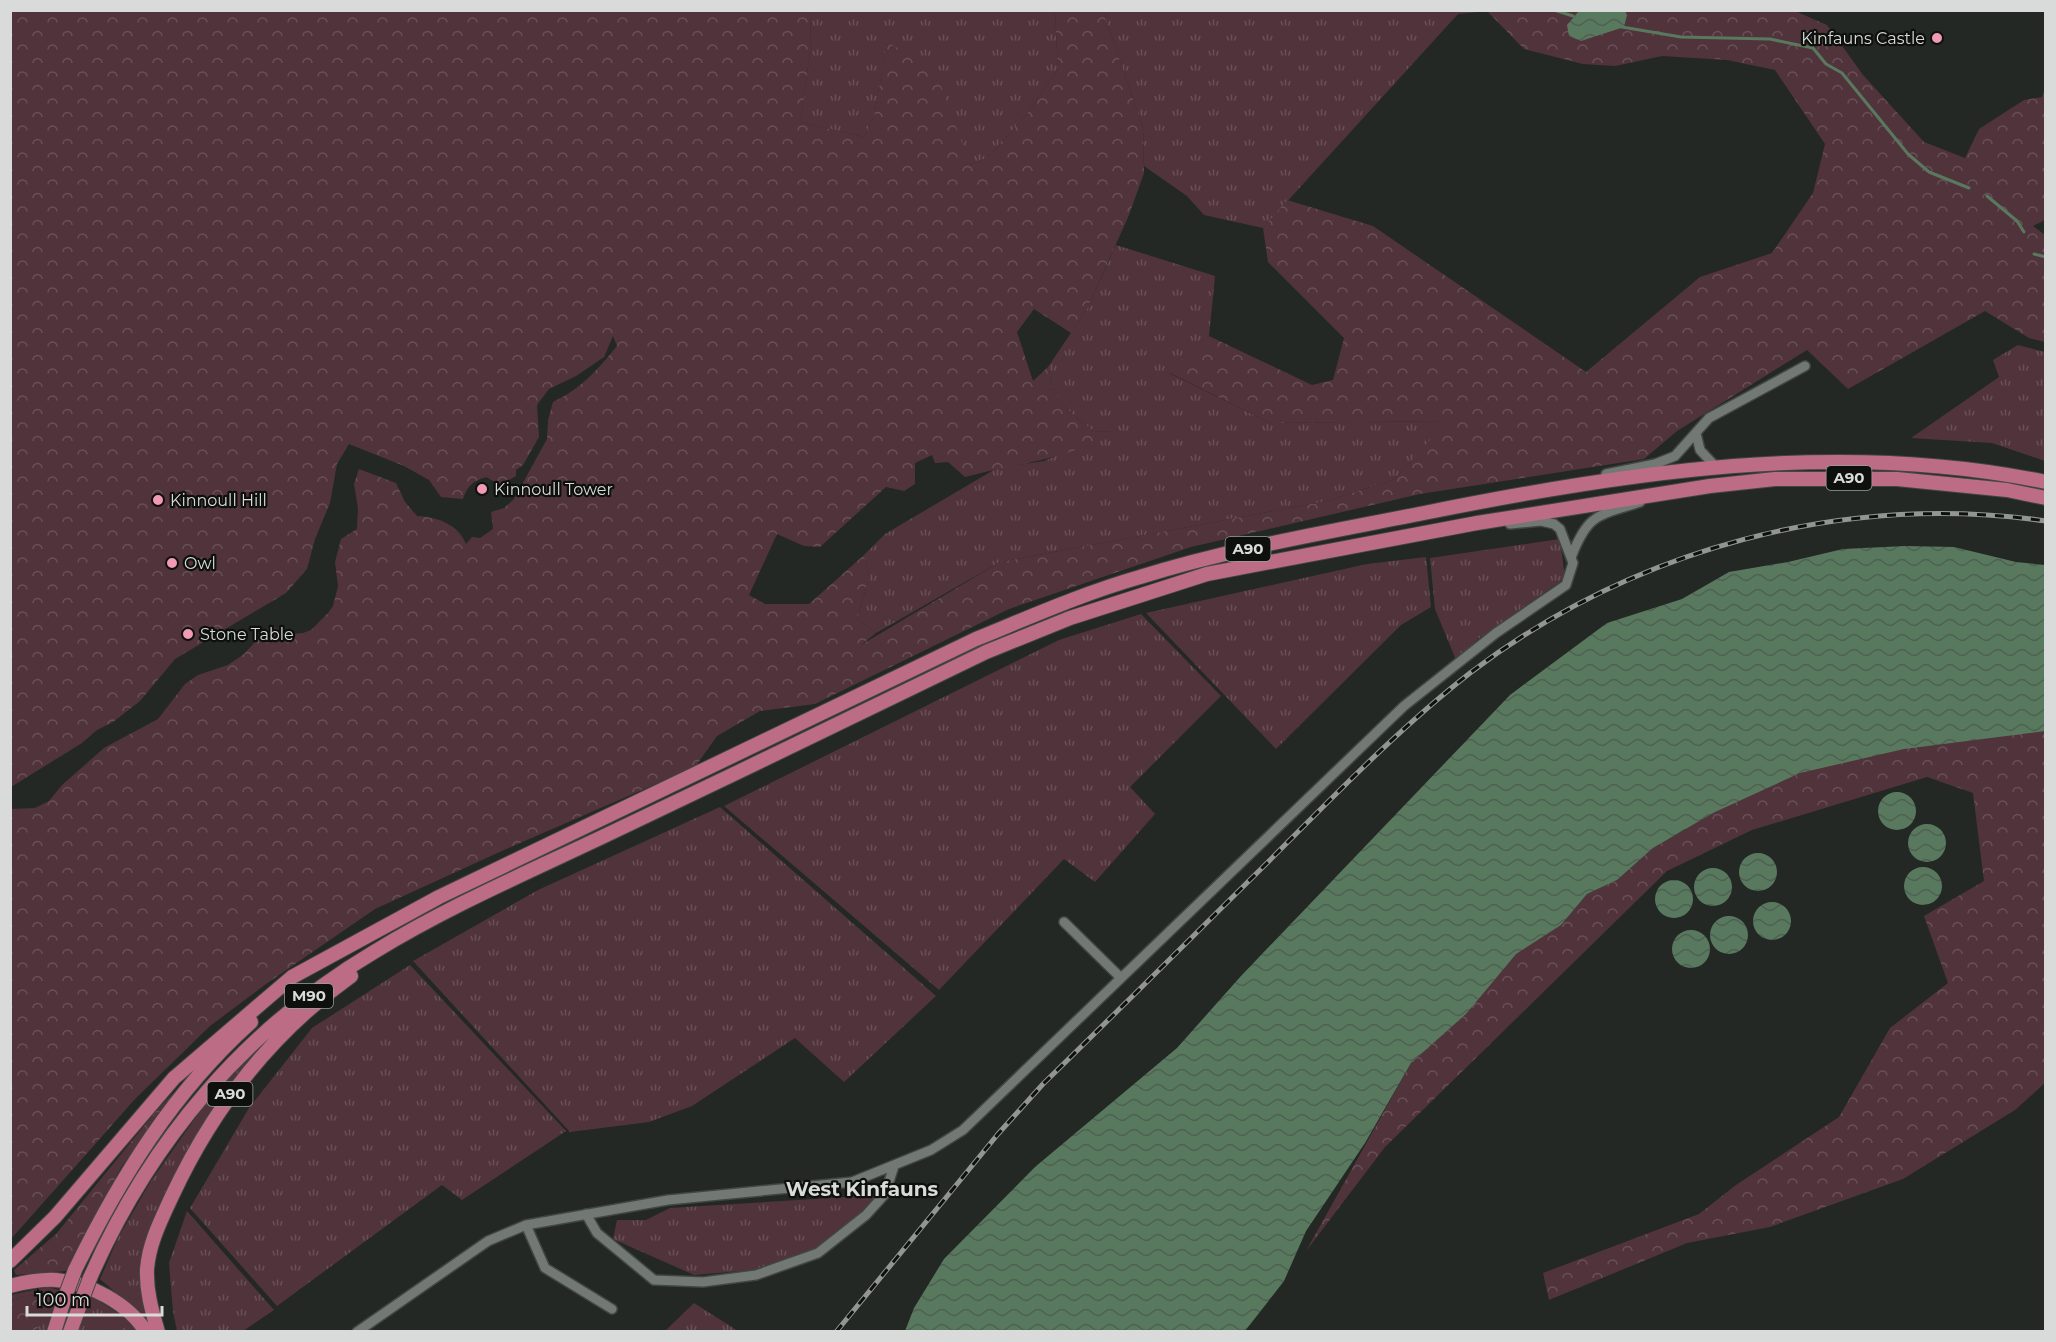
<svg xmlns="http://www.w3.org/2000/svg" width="2056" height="1342" viewBox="0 0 2056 1342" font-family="Montserrat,sans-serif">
  <defs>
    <pattern id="grass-tufts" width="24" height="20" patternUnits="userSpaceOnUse" patternTransform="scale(1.5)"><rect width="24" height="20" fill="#51333c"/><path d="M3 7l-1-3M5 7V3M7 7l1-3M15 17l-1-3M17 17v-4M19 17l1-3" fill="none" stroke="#695058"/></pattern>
    <pattern id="forest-crowns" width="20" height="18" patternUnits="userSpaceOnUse" patternTransform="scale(1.5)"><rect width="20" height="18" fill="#51333c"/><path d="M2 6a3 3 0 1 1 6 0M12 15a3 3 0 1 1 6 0" fill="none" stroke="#695058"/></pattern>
    <pattern id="water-waves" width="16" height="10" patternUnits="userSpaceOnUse" patternTransform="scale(1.5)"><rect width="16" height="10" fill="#59795f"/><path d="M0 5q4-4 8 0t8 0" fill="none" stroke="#4e6052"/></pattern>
  </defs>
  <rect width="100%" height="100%" fill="#232824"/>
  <path fill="url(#grass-tufts)" d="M 811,11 L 1055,11 L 1058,69 L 1027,114 L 988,157 L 970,165 L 887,43 L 874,116 L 864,137 L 800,122 L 810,53 Z
    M 1103,11 L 1487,11 L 1458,14 L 1263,228 L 1204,215 L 1187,196 L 1144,166 L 1143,128 Z
    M 1116,245 L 1215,276 L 1209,336 L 1169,373 L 1270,423 L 1448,421 L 1395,479 L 1327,501 L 1000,562 L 876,633 L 857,619 L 869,578 L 864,555 L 885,534 L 997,468 L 1044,461 L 1112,432 L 1093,431 L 1072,414 L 1055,396 L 1048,367 L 1087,309 Z
    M 2018,345 L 2045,352 L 2045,461 L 1992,443 L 1911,438 L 1999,377 L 1993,360 Z
    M 1560,539 L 1565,578 L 1478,639 L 1456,660 L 1435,609 L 1430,558 Z
    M 1426,557 L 1431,607 L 1401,625 L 1276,749 L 1146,613 L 1367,564 Z
    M 1141,614 L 1221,696 L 1130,787 L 1155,814 L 1095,882 L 1064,859 L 939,990 L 724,806 L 1059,640 Z
    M 720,807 L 936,996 L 844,1082 L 795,1038 L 692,1106 L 649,1122 L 570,1132 L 413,961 L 538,890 Z
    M 410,965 L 566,1131 L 462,1200 L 442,1185 L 277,1306 L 190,1208 L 249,1108 L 312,1028 Z
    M 280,1029 L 244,1071 L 147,1250 L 149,1312 L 145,1318 L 100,1279 L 118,1238 L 151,1181 L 194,1120 L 245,1053 Z
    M 880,1186 L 882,1191 L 840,1233 L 810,1252 L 752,1270 L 694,1275 L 613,1239 L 617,1220 L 646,1220 L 670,1208 L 863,1196 Z
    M 187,1211 L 274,1310 L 243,1331 L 177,1331 L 173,1311 L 169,1263 Z
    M 47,1287 L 59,1290 L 46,1331 L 37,1331 L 51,1295 L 25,1296 L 11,1300 L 11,1295 Z
    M 91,1296 L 121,1315 L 137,1331 L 128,1331 L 112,1318 L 105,1331 L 77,1332 Z
    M 694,1303 L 738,1331 L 665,1331 Z"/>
  <path fill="url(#forest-crowns)" d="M 11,11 L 811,11 L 810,53 L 800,122 L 864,137 L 874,116 L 887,42 L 924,63 L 940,83 L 970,165 L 988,157 L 1027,114 L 1058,69 L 1055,11 L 1103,11 L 1143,128 L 1144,173 L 1129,215 L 1087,309 L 1071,333 L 1034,309 L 1017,332 L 1033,381 L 1048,367 L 1055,396 L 1072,414 L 1093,431 L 1114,432 C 1062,462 1020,462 965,477 L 948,462 L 935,463 L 932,455 L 915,463 L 915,484 L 904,491 L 886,487 L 820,547 L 804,546 L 777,534 L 749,595 L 765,604 L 809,604 L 864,555 L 869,578 L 857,619 L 876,633 L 861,645 L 1000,562 L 1327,501 L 1395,479 L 1447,421 L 1270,423 L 1168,372 L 1209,336 L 1312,385 L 1333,380 L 1344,338 L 1268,262 L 1263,228 L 1287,200 L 1373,226 L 1586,372 L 1700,277 L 1772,253 L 1813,193 L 1825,144 L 1775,70 L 1727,60 L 1662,56 L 1615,66 L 1583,64 L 1524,49 L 1487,11 L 1795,11 L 1827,25 L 1863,75 L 1924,142 L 1965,158 L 1979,129 L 2024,100 L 2042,97 L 2045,88 L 2045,220 L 2033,226 L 2045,235 L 2045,342 L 2029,338 L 1985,311 L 1848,389 L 1807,350 L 1677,431 L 1644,459 L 1420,494 L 1191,547 L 1009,609 L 815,704 L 760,711 L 717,736 L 695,767 L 504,850 L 375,909 L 266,984 L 210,1026 L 135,1099 L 11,1239 L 10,809 L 35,808 L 49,801 L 62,785 L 104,748 L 158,719 L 185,684 L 198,675 L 228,665 L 244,654 L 270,626 L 293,634 L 303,633 L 311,630 L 328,613 L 333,606 L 338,586 L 335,562 L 341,539 L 357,529 L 358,508 L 354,484 L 359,469 L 396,483 L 405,502 L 417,516 C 437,517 458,524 466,544 L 472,537 L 480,538 L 493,529 L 491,512 L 504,508 L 514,499 L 547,439 L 548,420 L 553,402 C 582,388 597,370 617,346 L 613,336 L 604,357 L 576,376 L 549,389 L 537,405 L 539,437 L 523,465 L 516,470 L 516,476 L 500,485 L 486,477 C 472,482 468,485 463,499 L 441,497 L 429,480 L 404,466 L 349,444 L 337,464 L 330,503 L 315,539 L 307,569 L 286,593 L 175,659 L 140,701 L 113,722 L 97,730 L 82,743 L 11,787 Z
    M 2045,728 L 2045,1083 L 2015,1110 L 1903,1179 L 1770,1227 L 1687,1243 L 1549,1300 L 1543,1273 L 1699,1214 L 1736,1185 L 1839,1117 L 1890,1028 L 1948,983 L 1924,916 L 1984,881 L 1973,793 L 1927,777 L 1752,830 L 1667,871 L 1385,1147 L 1306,1251 L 1411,1063 L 1466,1014 L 1510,955 L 1561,925 L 1587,894 L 1617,880 L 1653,848 L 1715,812 L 1775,773 L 1869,735 Z
    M 204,1061 L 122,1166 L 66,1271 L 16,1275 L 14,1270 L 56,1234 L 157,1110 Z
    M 52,1295 L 37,1331 L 11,1331 L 11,1300 L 25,1296 Z
    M 112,1317 L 126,1329 L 128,1331 L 105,1331 Z"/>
  <path fill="url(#water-waves)" d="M 1579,11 L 1625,11 L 1627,15 L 1624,27 L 1581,41 L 1569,36 L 1567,25 Z
    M 1905,546 L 1954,547 L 2016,562 L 2045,565 L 2045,731 L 1904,749 L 1800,773 L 1715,812 L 1653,848 L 1617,880 L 1587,894 L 1561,925 L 1516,954 L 1466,1014 L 1411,1063 L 1365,1143 L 1306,1231 L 1284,1281 L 1245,1331 L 905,1331 L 914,1308 L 944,1259 L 1035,1167 L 1177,1048 L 1241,976 L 1510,695 L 1607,623 L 1682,599 L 1729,572 L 1788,562 L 1843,549 Z
    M1878 811a19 19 0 1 1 38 0a19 19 0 1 1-38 0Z
    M1908 843a19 19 0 1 1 38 0a19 19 0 1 1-38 0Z
    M1739 872a19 19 0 1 1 38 0a19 19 0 1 1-38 0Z
    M1904 886a19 19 0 1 1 38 0a19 19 0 1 1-38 0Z
    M1694 887a19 19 0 1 1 38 0a19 19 0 1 1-38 0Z
    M1655 899a19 19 0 1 1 38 0a19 19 0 1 1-38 0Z
    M1753 921a19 19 0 1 1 38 0a19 19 0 1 1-38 0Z
    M1710 935a19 19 0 1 1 38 0a19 19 0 1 1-38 0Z
    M1672 949a19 19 0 1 1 38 0a19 19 0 1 1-38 0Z"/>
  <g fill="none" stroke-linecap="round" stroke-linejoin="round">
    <path stroke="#59795f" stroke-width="3" d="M 1554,10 L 1573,16
      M 1622,27 L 1681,37 L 1770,39 L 1813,48 L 1826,64 L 1842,73 L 1908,154 L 1929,172 L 1969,188
      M 1987,196 L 2017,221 L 2024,232
      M 2034,254 L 2046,257"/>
    <g stroke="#414642" stroke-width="12">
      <path id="minor" d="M 1696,433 L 1700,450 L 1716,467
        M 1606,474 L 1655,464 L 1675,456 L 1709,418 L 1805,366
        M 1572,555 C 1589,512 1599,516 1640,502
        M 1064,922 L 1121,978
        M 586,1214 L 597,1233 L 654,1280 L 703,1282 L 756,1275 L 818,1253 L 866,1215 L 885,1194 L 894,1166
        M 526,1225 L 545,1268 L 612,1309
        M 357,1332 L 488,1241 L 526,1225 L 668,1200 L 852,1182 L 931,1150 L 963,1130 L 1404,706 L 1496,633 L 1566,585 L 1573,563 L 1560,529 L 1554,524 L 1541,521 L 1510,524"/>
    </g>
    <g stroke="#414642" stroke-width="16">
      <path id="highway" d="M 10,1261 L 55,1217 L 174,1078 L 292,977 L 439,897 L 976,639 C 1030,617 1084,593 1140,577 C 1233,548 1329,532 1424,513 C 1626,472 1841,439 2046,482
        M 75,1270 C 120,1178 173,1092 251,1022
        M 90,1278 C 150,1141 245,1029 374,952 C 452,904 538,868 621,828 C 743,770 865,711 986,652 L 1070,618 L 1207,574 L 1477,523 L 1710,486 L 1775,479 L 1897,479 L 2007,490 L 2046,498
        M 10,1286 C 26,1282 40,1279 56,1280 C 88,1282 129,1304 146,1332
        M 54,1332 L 65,1297
        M 70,1332 L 81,1302
        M 158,1332 C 152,1311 146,1291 147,1269 C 149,1243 161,1220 172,1196 C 213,1108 271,1033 351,976"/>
    </g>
    <use href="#minor" stroke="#727873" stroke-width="9"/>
    <use href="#highway" stroke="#bd6c85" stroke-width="14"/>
    <g stroke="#929693" stroke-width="5">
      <path id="rail" d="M 836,1332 L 998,1134 L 1043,1084 C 1118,1011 1192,937 1267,863 C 1332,798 1397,730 1470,673 C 1633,549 1843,492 2046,521"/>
    </g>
    <use href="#rail" stroke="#0e100e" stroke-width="3" stroke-dasharray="9" stroke-linecap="butt"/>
    <g stroke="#414642" stroke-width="16" stroke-linecap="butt">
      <path id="highway-bridge" d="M 65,1297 L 75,1270
        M 81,1302 L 90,1278"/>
    </g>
    <use href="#highway-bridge" stroke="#bd6c85" stroke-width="14"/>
  </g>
  <g fill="#f19ab3" stroke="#0e100e" stroke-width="2">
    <circle cx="1937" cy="38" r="6"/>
    <circle cx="482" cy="489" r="6"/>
    <circle cx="158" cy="500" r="6"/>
    <circle cx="172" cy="563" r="6"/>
    <circle cx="188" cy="634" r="6"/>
  </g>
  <g text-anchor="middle" stroke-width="4.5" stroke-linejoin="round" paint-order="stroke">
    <g fill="#0e100e" stroke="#9b9e9c" stroke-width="1.5">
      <rect x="1826.5" y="466" width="45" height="24" rx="4.5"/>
      <rect x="1225.5" y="537" width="45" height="24" rx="4.5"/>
      <rect x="285" y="984" width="48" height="24" rx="4.5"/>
      <rect x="207.5" y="1082" width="45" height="24" rx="4.5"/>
    </g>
    <g font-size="15" font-weight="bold" fill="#d8dbd9">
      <text x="1849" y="483">A90</text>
      <text x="1248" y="554">A90</text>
      <text x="309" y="1001">M90</text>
      <text x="230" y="1099">A90</text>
    </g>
    <g font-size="16" fill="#d8dbd9" stroke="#0e100e" text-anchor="start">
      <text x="1925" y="44" text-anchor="end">Kinfauns Castle</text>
      <text x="494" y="495">Kinnoull Tower</text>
      <text x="170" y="506">Kinnoull Hill</text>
      <text x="184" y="569">Owl</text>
      <text x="200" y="640">Stone Table</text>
    </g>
    <g font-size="20" font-weight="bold" fill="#d8dbd9" stroke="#0e100e">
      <text x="862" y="1196">West Kinfauns</text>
    </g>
  </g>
  <rect width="2056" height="1342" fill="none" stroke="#d8dbd9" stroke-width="24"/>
  <path d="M27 1306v9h135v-9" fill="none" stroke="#d8dbd9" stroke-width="3"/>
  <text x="36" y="1306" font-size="18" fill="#d8dbd9" stroke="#0e100e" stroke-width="4.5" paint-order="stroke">100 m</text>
</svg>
